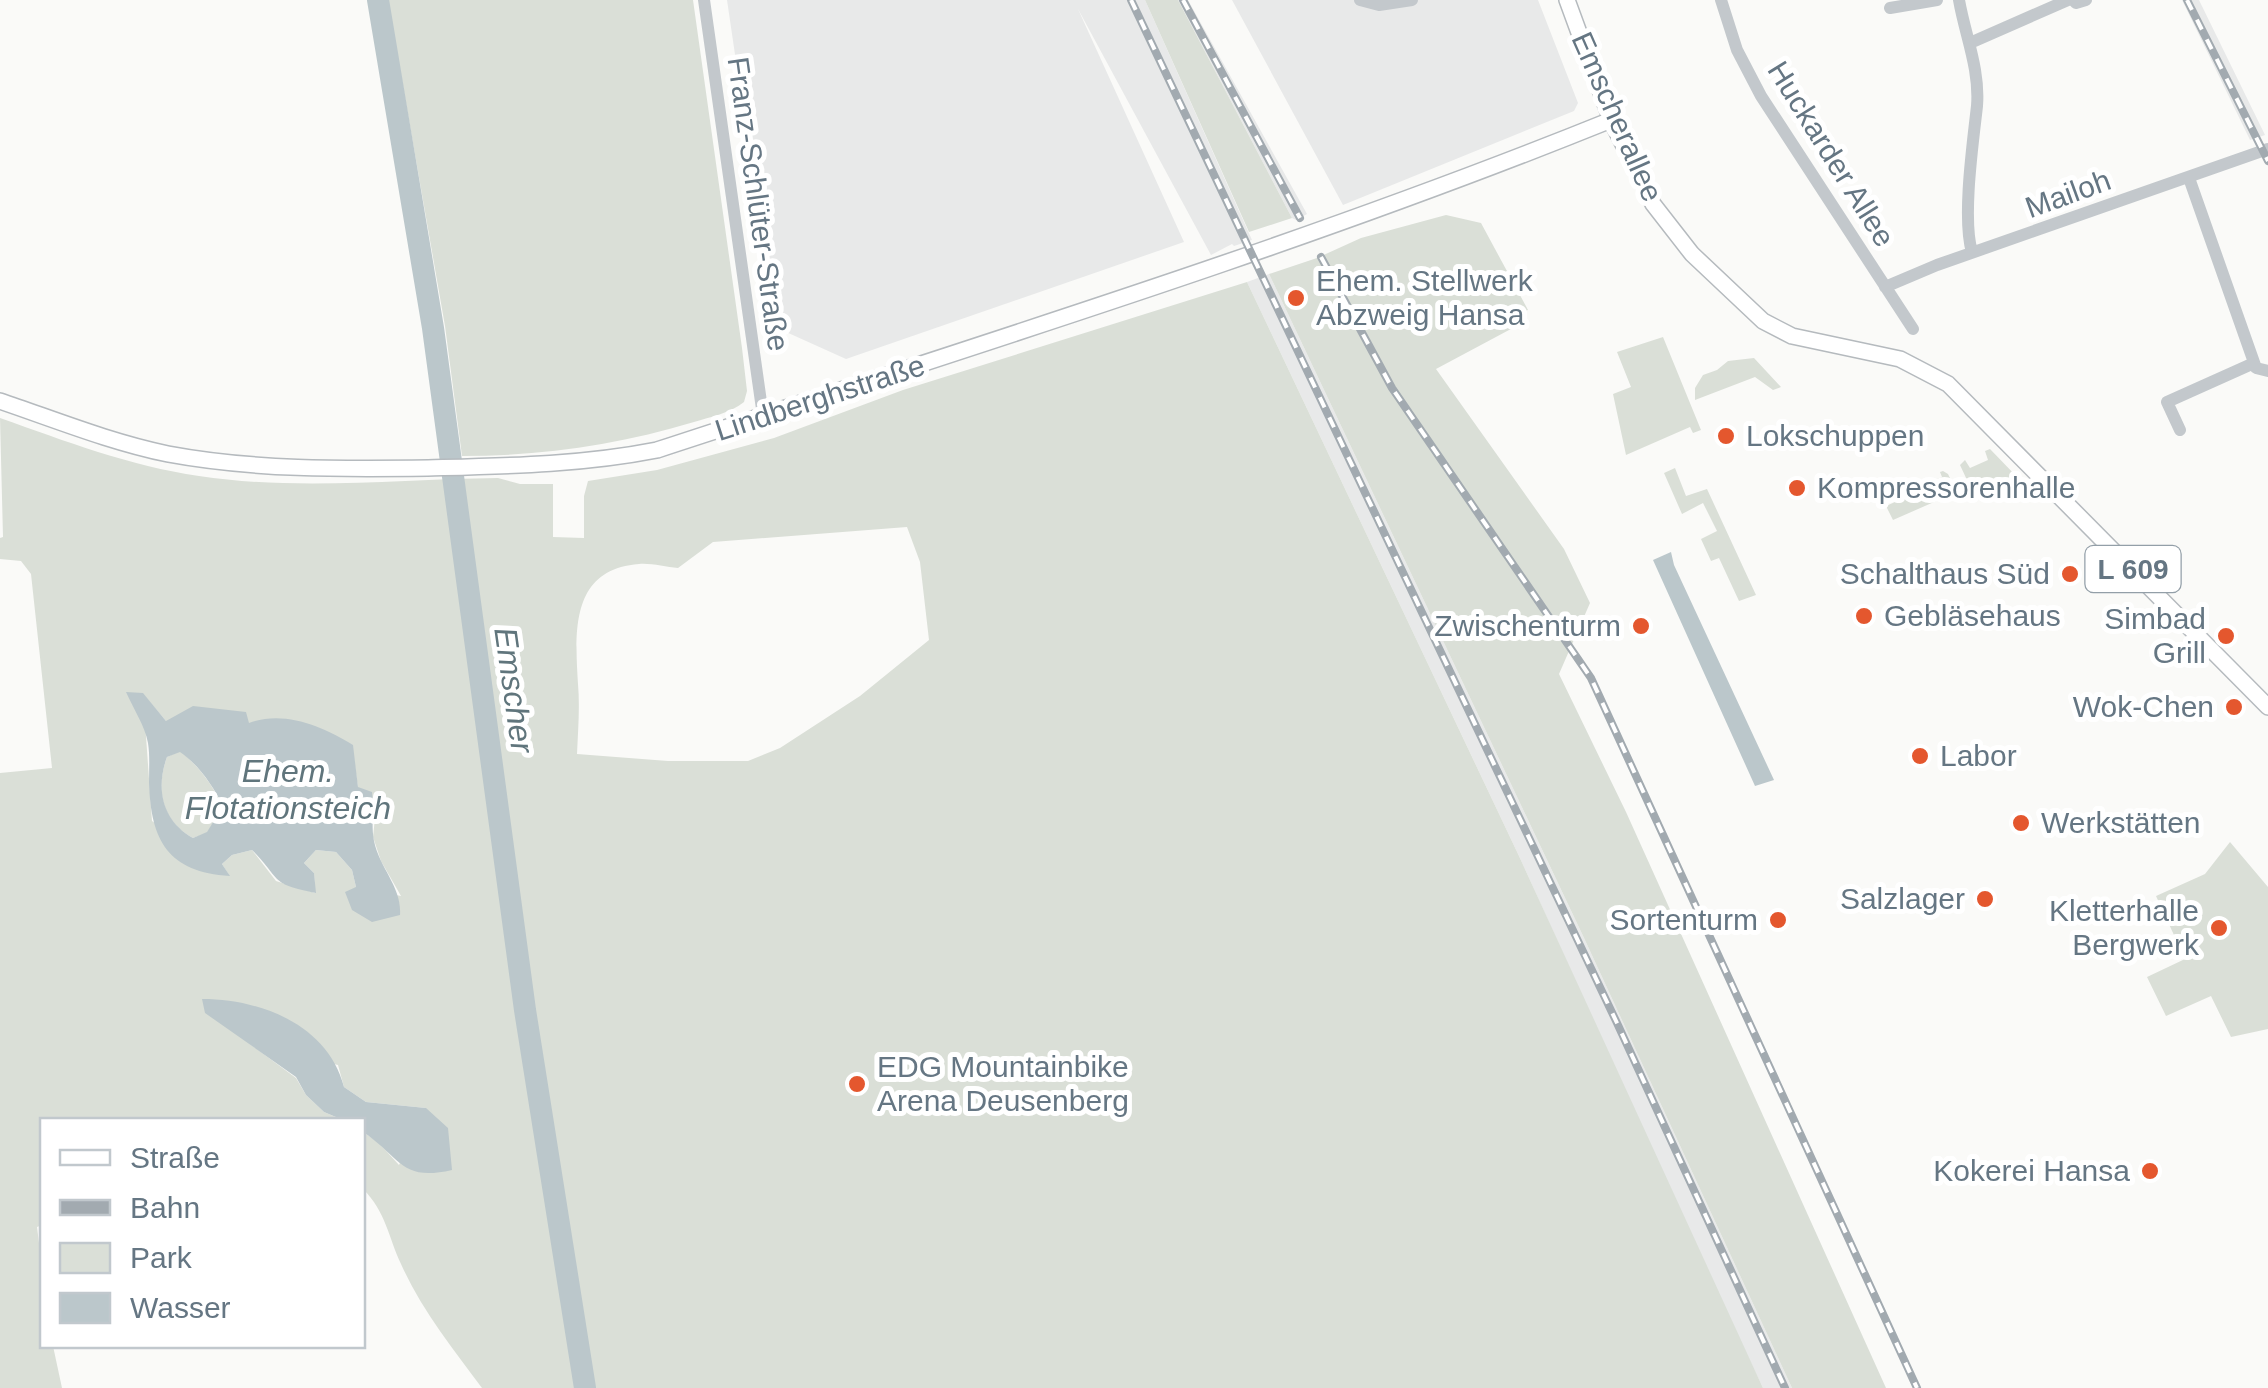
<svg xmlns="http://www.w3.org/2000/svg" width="2268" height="1388" viewBox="0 0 2268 1388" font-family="Arial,sans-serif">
  <rect width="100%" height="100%" fill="#fafaf8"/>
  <path fill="#e8e9e9" d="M 727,0 L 1145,0 L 1252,240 L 1234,246 L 1232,244 L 1211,255 L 1078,9 L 1184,242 L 846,359 L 775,327 Z
    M 1178,0 L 1188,0 L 1307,214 L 1296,220 L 1292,218 Z
    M 1232,0 L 1538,0 L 1578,103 L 1574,111 L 1343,205 Z
    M 2182,0 L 2199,0 L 2265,135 L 2250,140 Z
    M 1269,274 L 1584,938 L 1792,1388 L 1763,1388 L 1711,1280 L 1519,856 L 1247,282 Z"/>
  <path fill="#dadfd7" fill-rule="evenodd" d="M 388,0 L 693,0 L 742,348 L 747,391 L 744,402 C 731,413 710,417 694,422 C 618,445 542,456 462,456 L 445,326 Z
    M 1145,0 L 1178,0 L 1292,218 L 1249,232 Z
    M 1446,215 L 1481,223 L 1528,310 L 1519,313 L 1524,322 L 1436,369 L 1564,549 L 1590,603 L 1559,674 L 1626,812 L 1886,1388 L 1792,1388 L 1584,938 L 1269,274 L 1317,258 L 1361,238 Z
    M 1247,282 L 1519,856 L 1763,1388 L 482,1388 C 453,1349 421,1309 401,1264 C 388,1236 386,1212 363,1189 L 363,1132 L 378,1142 L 399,1165 L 426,1108 L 366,1102 L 344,1087 L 338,1065 L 250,1044 L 296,1078 L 306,1095 L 324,1112 L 343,1120 L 42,1120 L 42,1225 L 37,1227 L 42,1267 L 42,1346 L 53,1346 L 62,1388 L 0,1388 L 0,773 L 52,768 L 31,574 L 21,561 L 0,559 L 0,538 L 3,537 L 0,418 C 65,441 130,466 199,476 C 298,491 399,479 498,478 L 520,484 L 553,484 L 553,537 L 584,538 L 584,496 L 588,481 L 657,470 L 774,438 L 903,390 ZM 907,527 L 920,562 L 929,640 L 860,696 L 780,748 L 748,761 L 668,761 L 577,754 C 578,731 580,707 578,684 C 575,633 570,569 639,564 C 651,563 666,567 678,568 L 713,542 ZM 143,694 L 166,721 C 212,722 315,722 352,745 L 358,788 L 375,818 L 373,837 L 381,861 L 401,896 L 356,887 L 352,870 L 336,852 L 316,850 L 304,863 L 314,873 L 315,893 L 276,881 L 252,850 L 232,855 L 222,864 L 229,875 L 152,821 Z
    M 1663,337 L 1701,430 L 1693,433 L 1690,427 L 1626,455 L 1613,394 L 1631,387 L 1617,352 Z
    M 1754,358 L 1781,387 L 1773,390 L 1755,377 L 1695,400 L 1695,388 L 1703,375 L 1717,370 L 1728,361 Z
    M 1990,449 L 2019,479 L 2011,486 L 1997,486 L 1974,495 L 1960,465 L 1965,460 L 1970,468 L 1988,460 L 1985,451 Z
    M 1675,468 L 1686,496 L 1707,489 L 1756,595 L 1739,601 L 1719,558 L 1711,561 L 1701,539 L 1717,531 L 1703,503 L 1682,514 L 1664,473 Z
    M 1943,471 L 1948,474 L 1958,495 L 1952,498 L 1950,495 L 1893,520 L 1886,506 L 1924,489 L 1923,485 L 1942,477 L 1940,472 Z
    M 180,751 C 199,766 213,786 223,807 L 207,833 L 193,838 C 162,821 155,790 167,757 Z
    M 2230,842 L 2268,887 L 2268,1029 L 2231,1037 L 2211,996 L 2166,1016 L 2147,977 L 2185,959 L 2156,896 L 2205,874 Z"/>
  <path fill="#bbc7cb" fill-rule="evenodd" d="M 1671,552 L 1674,565 L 1774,780 L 1755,786 L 1653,560 Z
    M 126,692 L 143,693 L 166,721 L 193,706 L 246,712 L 249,723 C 284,710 322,726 353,745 L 358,787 L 372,792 C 374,808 371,826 374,841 C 380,869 402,887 400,915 L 372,922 L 352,910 L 345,892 L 356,887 L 352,870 L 336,852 L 316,850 L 304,863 L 314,873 L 316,893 C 269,884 282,880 252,850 L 232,855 L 222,864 L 230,876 C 168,872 151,841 149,783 C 149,770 150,755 148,743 C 145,726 133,708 126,692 ZM 180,752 C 199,765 213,786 223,806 L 207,832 L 193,838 C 163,821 155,790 167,757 Z
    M 202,999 C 261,999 328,1025 344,1087 L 366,1102 L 426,1108 L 448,1128 L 452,1170 C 400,1182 401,1157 363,1132 L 362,1120 L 343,1120 L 324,1112 L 306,1095 L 296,1077 L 205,1013 Z"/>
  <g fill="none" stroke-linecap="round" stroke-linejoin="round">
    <path stroke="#bbc7cb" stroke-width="22" d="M 378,0 L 433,328 L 525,1010 L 585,1388"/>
    <g stroke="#b5babe" stroke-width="18">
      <path id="major" d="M 1567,0 L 1611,120 L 1653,204 L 1692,254 L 1763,321 L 1792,336 L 1900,359 L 1948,384 L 2268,707
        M 0,401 C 56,420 110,442 168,454 C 254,470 341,469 428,468 C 505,466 581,465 657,450 C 977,345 1299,246 1611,120"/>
    </g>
    <path stroke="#c3c8cc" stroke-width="12" d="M 704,0 L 763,416
      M 1360,0 L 1379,5 L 1412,0
      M 1721,0 L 1737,50 L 1761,96 L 1913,329
      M 1959,0 C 1965,35 1980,69 1977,106 C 1973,142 1962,219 1972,252
      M 2073,0 L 2076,3 L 2086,0
      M 1890,8 L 1937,0
      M 1970,43 L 2068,0
      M 2189,178 L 2256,368 L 2268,371
      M 1885,287 L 1937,265 L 2268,149
      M 2180,430 L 2167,402 L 2254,363"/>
    <use href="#major" stroke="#fff" stroke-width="15"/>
    <g stroke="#a2aab0" stroke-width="8">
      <path id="rail" d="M 1131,0 L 1617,1023 L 1785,1388
        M 1183,0 L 1300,218
        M 2187,0 L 2268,161
        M 1321,257 L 1392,388 L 1591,678 L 1917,1388"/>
    </g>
    <use href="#rail" stroke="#fff" stroke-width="4" stroke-dasharray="11" stroke-linecap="butt"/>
  </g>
  <g fill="#e4572e" stroke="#fff" stroke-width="4">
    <circle cx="1296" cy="298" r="10"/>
    <circle cx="1726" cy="436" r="10"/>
    <circle cx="1797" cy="488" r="10"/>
    <circle cx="2070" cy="574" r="10"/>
    <circle cx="1864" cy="616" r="10"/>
    <circle cx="1641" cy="626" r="10"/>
    <circle cx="2226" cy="636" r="10"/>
    <circle cx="2234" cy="707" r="10"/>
    <circle cx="1920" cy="756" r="10"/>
    <circle cx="2021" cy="823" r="10"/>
    <circle cx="1985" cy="899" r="10"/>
    <circle cx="1778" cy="920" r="10"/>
    <circle cx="2219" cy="928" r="10"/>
    <circle cx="857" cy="1084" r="10"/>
    <circle cx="2150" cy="1171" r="10"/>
  </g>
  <g text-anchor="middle" stroke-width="10" stroke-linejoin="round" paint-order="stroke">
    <rect fill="#fff" stroke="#939fa8" stroke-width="2.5" x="2085.5" y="546" width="95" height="46" rx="8"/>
    <g font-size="28" font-weight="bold" fill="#657683">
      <text x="2133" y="579">L 609</text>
    </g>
    <g font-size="30" fill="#657683" stroke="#fff">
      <text transform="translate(1617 117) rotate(66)" y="10">Emscherallee</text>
      <text transform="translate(1831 154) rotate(58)" y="10">Huckarder Allee</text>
      <text transform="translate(2068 194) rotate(-20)" y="10">Mailoh</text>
      <text transform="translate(758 204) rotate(82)" y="10">Franz-Schlüter-Straße</text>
      <text transform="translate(820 398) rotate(-18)" y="10">Lindberghstraße</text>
    </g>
    <g font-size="30" fill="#657683" stroke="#fff" text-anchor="end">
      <text x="1316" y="291" text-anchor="start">Ehem. Stellwerk<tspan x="1316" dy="34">Abzweig Hansa</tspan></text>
      <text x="1746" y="446" text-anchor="start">Lokschuppen</text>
      <text x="1817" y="498" text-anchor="start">Kompressorenhalle</text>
      <text x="2050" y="584">Schalthaus Süd</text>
      <text x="1884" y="626" text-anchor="start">Gebläsehaus</text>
      <text x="2206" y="629">Simbad<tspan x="2206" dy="34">Grill</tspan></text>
      <text x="1621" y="636">Zwischenturm</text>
      <text x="2214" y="717">Wok-Chen</text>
      <text x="1940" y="766" text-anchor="start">Labor</text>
      <text x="2041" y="833" text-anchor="start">Werkstätten</text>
      <text x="1965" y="909">Salzlager</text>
      <text x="2199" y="921">Kletterhalle<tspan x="2199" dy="34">Bergwerk</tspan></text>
      <text x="1758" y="930">Sortenturm</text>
      <text x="877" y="1077" text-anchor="start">EDG Mountainbike<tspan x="877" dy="34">Arena Deusenberg</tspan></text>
      <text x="2130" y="1181">Kokerei Hansa</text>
    </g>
    <g font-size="32" font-style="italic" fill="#60757c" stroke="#fff">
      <text transform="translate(514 690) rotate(82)" y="11">Emscher</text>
      <text x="288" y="782">Ehem.<tspan x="288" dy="37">Flotationsteich</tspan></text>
    </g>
  </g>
  <rect x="40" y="1118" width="325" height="230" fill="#ffffff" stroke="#c1c8cd" stroke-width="2.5"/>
  <rect x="60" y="1150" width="50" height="15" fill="#ffffff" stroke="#c1c8cd" stroke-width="2.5"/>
  <text x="130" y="1168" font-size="30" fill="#657683">Straße</text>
  <rect x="60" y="1200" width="50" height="15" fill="#a2aab0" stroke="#c1c8cd" stroke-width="2.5"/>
  <text x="130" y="1218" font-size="30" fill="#657683">Bahn</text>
  <rect x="60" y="1243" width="50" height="30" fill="#dadfd7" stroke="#c1c8cd" stroke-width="2.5"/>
  <text x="130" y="1268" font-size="30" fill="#657683">Park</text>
  <rect x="60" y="1293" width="50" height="30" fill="#bbc7cb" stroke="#c1c8cd" stroke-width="2.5"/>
  <text x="130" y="1318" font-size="30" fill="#657683">Wasser</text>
</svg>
